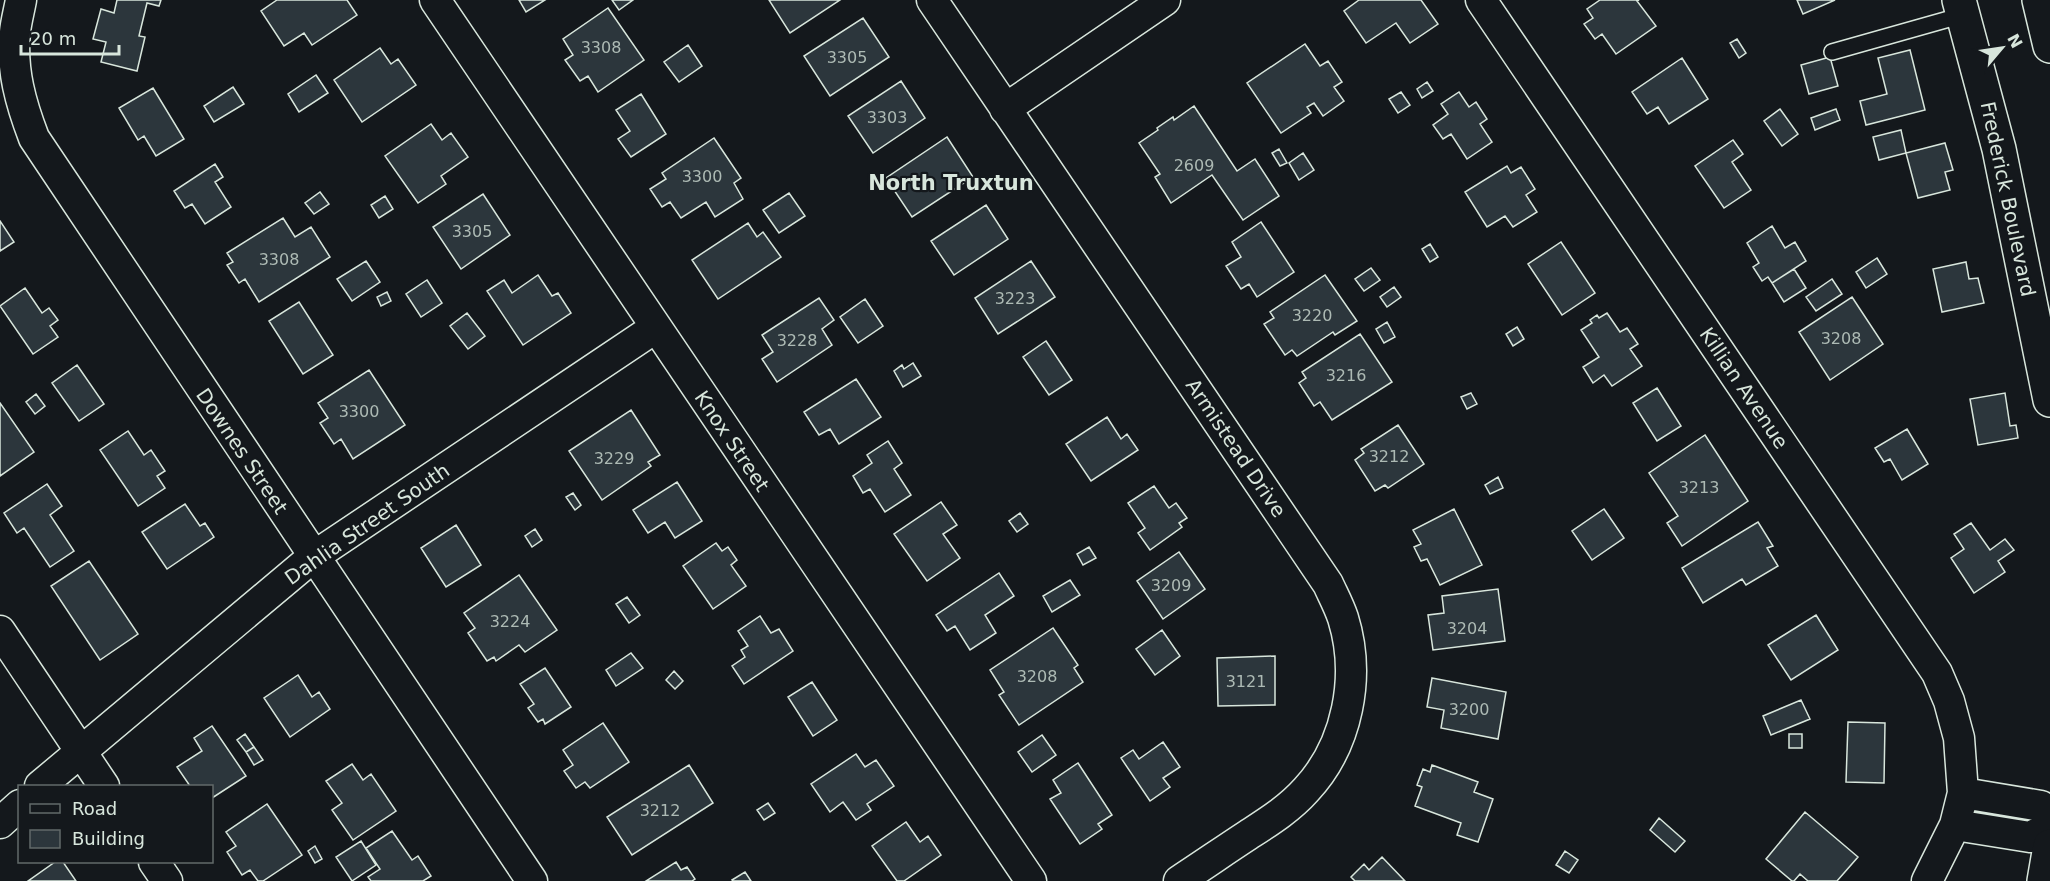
<svg xmlns="http://www.w3.org/2000/svg" width="2050" height="881" viewBox="0 0 2050 881" font-family="'DejaVu Sans',sans-serif">
  <rect width="100%" height="100%" fill="#14181c"/>
  <path fill="#2c363c" stroke="#d8e6dc" stroke-width="1.5" d="M 117,0 L 161,0 L 159,6 L 147,3 L 139,36 L 145,37 L 137,71 L 101,62 L 106,42 L 93,39 L 101,9 L 114,13 Z
    M 277,0 L 347,0 L 357,15 L 312,45 L 304,33 L 284,46 L 261,11 Z
    M 519,0 L 545,0 L 526,12 Z
    M 612,0 L 633,0 L 619,10 Z
    M 769,0 L 840,0 L 790,33 Z
    M 1359,0 L 1421,0 L 1438,24 L 1410,43 L 1396,23 L 1366,43 L 1344,11 Z
    M 1600,0 L 1639,0 L 1637,1 L 1656,26 L 1616,54 L 1602,34 L 1595,39 L 1584,24 L 1593,18 L 1587,9 Z
    M 1797,0 L 1835,0 L 1803,14 Z
    M 608,8 L 644,60 L 598,92 L 588,76 L 580,81 L 565,60 L 573,55 L 563,39 Z
    M 863,18 L 889,57 L 830,96 L 804,56 Z
    M 1737,39 L 1746,53 L 1739,58 L 1730,43 Z
    M 1305,44 L 1320,66 L 1328,61 L 1342,82 L 1334,87 L 1344,101 L 1323,116 L 1314,103 L 1307,107 L 1311,113 L 1281,133 L 1247,83 Z
    M 688,45 L 702,66 L 679,82 L 664,62 Z
    M 380,48 L 391,64 L 398,59 L 416,85 L 362,122 L 334,80 Z
    M 1910,50 L 1925,110 L 1866,125 L 1860,101 L 1887,94 L 1878,58 Z
    M 1830,57 L 1838,86 L 1809,94 L 1801,65 Z
    M 1682,58 L 1708,99 L 1669,124 L 1658,107 L 1647,114 L 1632,92 Z
    M 316,75 L 328,93 L 299,112 L 288,94 Z
    M 901,81 L 925,118 L 873,153 L 848,116 Z
    M 1427,82 L 1433,91 L 1422,98 L 1417,89 Z
    M 233,87 L 244,104 L 214,122 L 204,106 Z
    M 153,88 L 184,139 L 156,156 L 144,136 L 138,140 L 119,108 Z
    M 1401,92 L 1410,105 L 1398,113 L 1389,99 Z
    M 1459,92 L 1469,107 L 1476,102 L 1487,119 L 1480,124 L 1492,142 L 1467,159 L 1451,134 L 1443,139 L 1433,125 L 1448,114 L 1441,104 Z
    M 641,94 L 666,134 L 631,157 L 618,139 L 630,131 L 616,110 Z
    M 1194,106 L 1237,171 L 1255,159 L 1279,196 L 1243,220 L 1212,175 L 1171,203 L 1155,177 L 1160,174 L 1139,143 L 1158,130 L 1157,128 L 1173,117 L 1174,120 Z
    M 1780,109 L 1798,134 L 1782,146 L 1764,121 Z
    M 1836,109 L 1840,120 L 1815,130 L 1811,118 Z
    M 431,124 L 442,140 L 451,133 L 468,157 L 441,176 L 446,184 L 418,203 L 385,156 Z
    M 1901,130 L 1906,153 L 1879,160 L 1873,137 Z
    M 947,137 L 973,177 L 912,217 L 886,178 Z
    M 714,138 L 741,178 L 734,183 L 743,199 L 715,217 L 706,202 L 681,218 L 670,202 L 662,207 L 650,189 L 666,179 L 662,173 Z
    M 1733,140 L 1743,154 L 1732,162 L 1751,190 L 1724,208 L 1695,166 Z
    M 1945,143 L 1953,170 L 1945,172 L 1950,190 L 1918,198 L 1906,153 Z
    M 1279,149 L 1287,163 L 1280,166 L 1272,153 Z
    M 1303,153 L 1314,170 L 1299,180 L 1289,163 Z
    M 215,164 L 223,177 L 215,182 L 231,207 L 205,224 L 192,204 L 185,208 L 174,191 Z
    M 1507,166 L 1511,173 L 1521,167 L 1535,189 L 1526,195 L 1537,212 L 1513,227 L 1505,216 L 1487,227 L 1465,192 Z
    M 320,192 L 329,204 L 314,214 L 305,203 Z
    M 789,193 L 805,216 L 779,233 L 763,210 Z
    M 483,194 L 510,235 L 461,269 L 433,227 Z
    M 385,196 L 393,209 L 379,218 L 371,205 Z
    M 986,205 L 1008,239 L 954,275 L 931,241 Z
    M 283,218 L 295,237 L 311,227 L 330,257 L 259,302 L 245,279 L 239,283 L 227,265 L 233,262 L 227,253 Z
    M 0,221 L 14,242 L 0,251 Z
    M 1261,222 L 1294,272 L 1257,297 L 1249,284 L 1241,289 L 1226,266 L 1241,257 L 1232,242 Z
    M 748,223 L 757,237 L 763,232 L 781,257 L 718,299 L 692,260 Z
    M 1772,226 L 1785,248 L 1795,242 L 1806,261 L 1772,283 L 1768,277 L 1762,281 L 1753,267 L 1759,263 L 1747,243 Z
    M 1561,242 L 1595,293 L 1562,315 L 1528,264 Z
    M 1430,244 L 1438,257 L 1430,262 L 1422,249 Z
    M 1877,258 L 1887,274 L 1866,288 L 1856,272 Z
    M 366,261 L 380,282 L 352,301 L 337,279 Z
    M 1031,261 L 1055,297 L 998,334 L 975,298 Z
    M 1966,262 L 1969,279 L 1978,278 L 1984,303 L 1942,312 L 1933,269 Z
    M 1371,268 L 1380,280 L 1364,291 L 1355,279 Z
    M 1794,269 L 1806,288 L 1784,302 L 1772,283 Z
    M 538,275 L 552,296 L 558,293 L 571,313 L 523,345 L 487,291 L 504,280 L 512,293 Z
    M 1325,275 L 1357,321 L 1335,335 L 1333,332 L 1297,356 L 1292,350 L 1285,355 L 1264,324 L 1274,318 L 1270,312 Z
    M 1832,279 L 1842,294 L 1816,311 L 1806,297 Z
    M 427,280 L 442,303 L 421,317 L 406,294 Z
    M 1394,287 L 1401,297 L 1387,307 L 1380,297 Z
    M 25,288 L 42,313 L 49,308 L 58,320 L 50,326 L 58,337 L 33,354 L 0,306 Z
    M 387,292 L 391,301 L 381,306 L 377,297 Z
    M 1852,297 L 1883,344 L 1830,380 L 1799,332 Z
    M 819,298 L 834,320 L 822,329 L 832,345 L 777,382 L 762,359 L 773,352 L 762,335 Z
    M 865,299 L 883,326 L 858,343 L 840,317 Z
    M 299,302 L 333,355 L 303,374 L 269,321 Z
    M 467,313 L 485,336 L 468,349 L 450,326 Z
    M 1607,313 L 1620,332 L 1627,328 L 1638,344 L 1630,349 L 1642,366 L 1612,386 L 1604,375 L 1593,383 L 1583,367 L 1599,357 L 1581,330 L 1592,323 L 1590,320 L 1597,315 L 1599,318 Z
    M 1387,322 L 1395,337 L 1384,343 L 1376,329 Z
    M 1517,327 L 1524,339 L 1513,346 L 1506,334 Z
    M 1360,334 L 1392,382 L 1332,420 L 1320,402 L 1314,406 L 1299,383 L 1306,378 L 1302,372 Z
    M 1046,341 L 1072,380 L 1049,395 L 1023,357 Z
    M 913,363 L 921,376 L 903,387 L 894,371 L 902,365 L 904,369 Z
    M 77,365 L 104,404 L 79,421 L 52,383 Z
    M 369,370 L 405,425 L 353,459 L 341,439 L 334,444 L 320,423 L 328,418 L 318,403 Z
    M 856,379 L 881,417 L 839,444 L 830,429 L 819,435 L 804,412 Z
    M 1657,388 L 1681,426 L 1657,441 L 1633,403 Z
    M 1471,393 L 1477,404 L 1467,409 L 1461,397 Z
    M 2005,393 L 2010,426 L 2016,425 L 2018,438 L 1978,445 L 1970,399 Z
    M 36,394 L 45,406 L 35,414 L 26,402 Z
    M 0,403 L 34,452 L 0,476 Z
    M 631,410 L 660,455 L 648,462 L 651,466 L 602,500 L 569,451 Z
    M 1107,417 L 1121,439 L 1127,434 L 1138,450 L 1091,481 L 1066,444 Z
    M 1398,425 L 1424,464 L 1388,488 L 1385,485 L 1375,491 L 1355,460 L 1364,453 L 1361,449 Z
    M 1907,429 L 1928,464 L 1902,480 L 1890,459 L 1884,462 L 1875,448 Z
    M 128,431 L 144,455 L 151,450 L 165,471 L 157,476 L 165,488 L 138,506 L 100,450 Z
    M 1705,435 L 1748,501 L 1682,546 L 1667,523 L 1678,516 L 1649,473 Z
    M 888,441 L 902,463 L 894,469 L 911,495 L 885,512 L 870,489 L 863,493 L 853,476 L 872,463 L 867,455 Z
    M 1498,477 L 1503,488 L 1490,494 L 1485,485 Z
    M 677,482 L 702,521 L 675,538 L 665,522 L 648,533 L 633,510 Z
    M 47,484 L 62,506 L 50,515 L 74,551 L 50,567 L 24,528 L 17,533 L 4,513 Z
    M 1154,486 L 1169,508 L 1176,503 L 1187,518 L 1179,523 L 1182,527 L 1150,550 L 1138,533 L 1145,528 L 1128,503 Z
    M 573,493 L 581,505 L 575,510 L 566,497 Z
    M 941,502 L 957,525 L 943,534 L 960,558 L 927,581 L 894,534 Z
    M 185,504 L 200,526 L 205,523 L 214,537 L 167,569 L 142,532 Z
    M 1454,509 L 1482,565 L 1440,585 L 1427,559 L 1421,561 L 1414,547 L 1421,544 L 1413,530 Z
    M 1604,509 L 1624,538 L 1592,560 L 1572,531 Z
    M 1020,513 L 1028,524 L 1017,532 L 1009,521 Z
    M 1758,522 L 1773,546 L 1767,548 L 1778,566 L 1746,585 L 1742,579 L 1703,603 L 1682,568 Z
    M 1971,523 L 1990,550 L 2005,539 L 2014,550 L 1998,561 L 2005,572 L 1974,593 L 1951,558 L 1964,549 L 1954,534 Z
    M 456,525 L 481,565 L 446,587 L 421,548 Z
    M 535,529 L 542,540 L 532,547 L 525,536 Z
    M 716,543 L 722,551 L 728,547 L 737,560 L 731,565 L 746,586 L 713,609 L 683,566 Z
    M 1089,547 L 1096,558 L 1083,565 L 1077,554 Z
    M 1179,552 L 1205,589 L 1163,619 L 1137,581 Z
    M 89,561 L 138,634 L 100,660 L 51,586 Z
    M 999,573 L 1014,596 L 985,615 L 996,633 L 970,650 L 955,626 L 947,631 L 936,615 Z
    M 519,575 L 557,630 L 525,652 L 519,645 L 496,661 L 494,657 L 487,661 L 468,633 L 475,628 L 464,613 Z
    M 1070,580 L 1080,595 L 1052,612 L 1043,596 Z
    M 1498,589 L 1505,641 L 1433,650 L 1428,615 L 1444,613 L 1442,596 Z
    M 627,597 L 640,615 L 629,623 L 616,604 Z
    M 1816,615 L 1838,650 L 1791,680 L 1768,645 Z
    M 760,616 L 771,633 L 779,629 L 793,651 L 744,684 L 732,666 L 745,657 L 741,650 L 748,646 L 738,631 Z
    M 1053,628 L 1078,665 L 1074,668 L 1083,682 L 1019,725 L 999,695 L 1004,692 L 990,670 Z
    M 1162,630 L 1180,656 L 1155,675 L 1136,649 Z
    M 631,653 L 643,668 L 616,686 L 606,670 Z
    M 1275,656 L 1275,705 L 1218,706 L 1217,658 Z
    M 545,668 L 571,707 L 545,724 L 543,719 L 538,722 L 528,708 L 534,704 L 520,684 Z
    M 674,671 L 683,681 L 675,689 L 666,680 Z
    M 298,675 L 312,697 L 319,692 L 330,709 L 290,737 L 264,698 Z
    M 1432,678 L 1506,692 L 1498,739 L 1441,728 L 1444,710 L 1427,707 Z
    M 812,682 L 837,720 L 813,736 L 788,697 Z
    M 1801,700 L 1810,719 L 1771,735 L 1763,716 Z
    M 1848,722 L 1885,723 L 1884,783 L 1846,782 Z
    M 603,723 L 629,762 L 590,788 L 585,782 L 576,788 L 564,771 L 573,765 L 563,750 Z
    M 212,726 L 246,776 L 212,798 L 212,786 L 190,786 L 177,767 L 202,751 L 194,738 Z
    M 245,734 L 254,747 L 246,752 L 237,740 Z
    M 1789,734 L 1802,734 L 1802,748 L 1789,748 Z
    M 1042,735 L 1056,755 L 1032,772 L 1018,752 Z
    M 1163,742 L 1180,767 L 1163,778 L 1170,787 L 1150,801 L 1121,758 L 1133,750 L 1139,759 Z
    M 254,747 L 263,760 L 254,765 L 246,752 Z
    M 856,754 L 865,767 L 876,760 L 894,786 L 867,804 L 871,810 L 856,820 L 843,802 L 830,812 L 811,784 Z
    M 1078,763 L 1112,815 L 1098,824 L 1102,829 L 1080,844 L 1050,799 L 1061,793 L 1053,780 Z
    M 352,764 L 363,780 L 371,774 L 396,811 L 353,840 L 332,810 L 342,803 L 326,781 Z
    M 689,765 L 713,803 L 632,855 L 607,817 Z
    M 1432,765 L 1478,782 L 1474,792 L 1493,799 L 1478,842 L 1457,835 L 1461,823 L 1415,806 L 1422,787 L 1417,785 L 1423,769 L 1430,772 Z
    M 768,803 L 775,813 L 764,820 L 757,810 Z
    M 267,804 L 302,855 L 263,881 L 258,881 L 250,870 L 242,875 L 227,852 L 236,846 L 226,832 Z
    M 1805,812 L 1858,857 L 1837,881 L 1808,881 L 1800,874 L 1794,881 L 1792,881 L 1766,859 Z
    M 1659,818 L 1685,841 L 1675,852 L 1650,830 Z
    M 906,822 L 920,842 L 928,836 L 941,855 L 904,881 L 897,881 L 872,846 Z
    M 392,831 L 412,860 L 418,856 L 431,876 L 423,881 L 371,881 L 368,877 L 380,869 L 366,848 Z
    M 361,841 L 376,865 L 352,881 L 336,857 Z
    M 315,846 L 322,859 L 315,863 L 308,851 Z
    M 1565,851 L 1578,860 L 1569,873 L 1556,865 Z
    M 1382,857 L 1405,881 L 1355,881 L 1351,877 L 1364,864 L 1369,870 Z
    M 55,862 L 63,862 L 76,881 L 28,881 Z
    M 676,862 L 681,870 L 687,867 L 695,879 L 692,881 L 646,881 Z
    M 745,872 L 751,881 L 733,881 L 732,880 Z"/>
  <g fill="none" stroke-linecap="round" stroke-linejoin="round">
    <g stroke="#d8e6dc" stroke-width="18">
      <path id="service" d="M 1832,52 L 1963,15"/>
    </g>
    <g stroke="#d8e6dc" stroke-width="33">
      <path id="minor" d="M 21,0 C 19,11 16,22 15,32 C 11,70 21,104 34,138 L 532,881
        M 435,0 L 1031,881
        M 932,0 L 1328,584 C 1333,595 1339,606 1343,618 C 1361,676 1348,745 1306,790 C 1289,809 1268,822 1248,835 C 1225,850 1202,866 1179,881
        M 1481,0 L 1937,673 L 1949,701 L 1959,738 L 1963,793 L 1955,825 L 1927,881
        M 1005,109 L 1165,0
        M 0,631 L 104,786
        M 40,786 L 313,557 L 655,328
        M 1963,793 L 2041,806 L 2050,819
        M 0,823 L 20,805
        M 1955,825 L 2030,837 L 2050,827
        M 154,862 L 167,881"/>
    </g>
    <g stroke="#d8e6dc" stroke-width="36">
      <path id="primary" d="M 1959,0 L 1999,149 L 2050,400
        M 2039,0 L 2050,46
        M 2044,881 L 2050,846"/>
    </g>
    <use href="#service" stroke="#14181c" stroke-width="15"/>
    <use href="#minor" stroke="#14181c" stroke-width="30"/>
    <use href="#primary" stroke="#14181c" stroke-width="33"/>
  </g>
  <g text-anchor="middle" stroke-width="4.5" stroke-linejoin="round" paint-order="stroke">
    <g font-size="16" fill="#adbab4">
      <text x="601" y="53">3308</text>
      <text x="847" y="63">3305</text>
      <text x="887" y="123">3303</text>
      <text x="1194" y="171">2609</text>
      <text x="702" y="182">3300</text>
      <text x="472" y="237">3305</text>
      <text x="279" y="265">3308</text>
      <text x="1015" y="304">3223</text>
      <text x="1312" y="321">3220</text>
      <text x="1841" y="344">3208</text>
      <text x="797" y="346">3228</text>
      <text x="1346" y="381">3216</text>
      <text x="359" y="417">3300</text>
      <text x="1389" y="462">3212</text>
      <text x="614" y="464">3229</text>
      <text x="1699" y="493">3213</text>
      <text x="1171" y="591">3209</text>
      <text x="510" y="627">3224</text>
      <text x="1467" y="634">3204</text>
      <text x="1037" y="682">3208</text>
      <text x="1246" y="687">3121</text>
      <text x="1469" y="715">3200</text>
      <text x="660" y="816">3212</text>
    </g>
    <g font-size="20" fill="#d8e6dc" stroke="#14181c">
      <text transform="translate(2008 199) rotate(78)" y="7">Frederick Boulevard</text>
      <text transform="translate(1744 388) rotate(56)" y="7">Killian Avenue</text>
      <text transform="translate(732 441) rotate(56)" y="7">Knox Street</text>
      <text transform="translate(1236 448) rotate(56)" y="7">Armistead Drive</text>
      <text transform="translate(242 451) rotate(56)" y="7">Downes Street</text>
      <text transform="translate(367 524) rotate(-35)" y="7">Dahlia Street South</text>
    </g>
    <g font-size="21" font-weight="bold" fill="#d8e6dc" stroke="#14181c">
      <text x="951" y="190">North Truxtun</text>
    </g>
  </g>
  <rect x="18" y="785" width="195" height="78" fill="#14181c" stroke="#626a69" stroke-width="1.5"/>
  <rect x="30" y="804" width="30" height="9" fill="#14181c" stroke="#626a69" stroke-width="1.5"/>
  <text x="72" y="815" font-size="18" fill="#d8e6dc">Road</text>
  <rect x="30" y="830" width="30" height="18" fill="#2c363c" stroke="#626a69" stroke-width="1.5"/>
  <text x="72" y="845" font-size="18" fill="#d8e6dc">Building</text>
  <g transform="translate(2002 48) rotate(61)" stroke="#14181c" stroke-width="4.5" paint-order="stroke">
  <path d="M0-4.5L10 22L0 15L-10 22Z" fill="#d8e6dc"/>
  <text y="-9" font-size="16" font-weight="bold" text-anchor="middle" fill="#d8e6dc">N</text>
  </g>
  <path d="M21 45v9h98v-9" fill="none" stroke="#d8e6dc" stroke-width="3"/>
  <text x="30" y="45" font-size="18" fill="#d8e6dc" stroke="#14181c" stroke-width="4.5" paint-order="stroke">20 m</text>
</svg>
